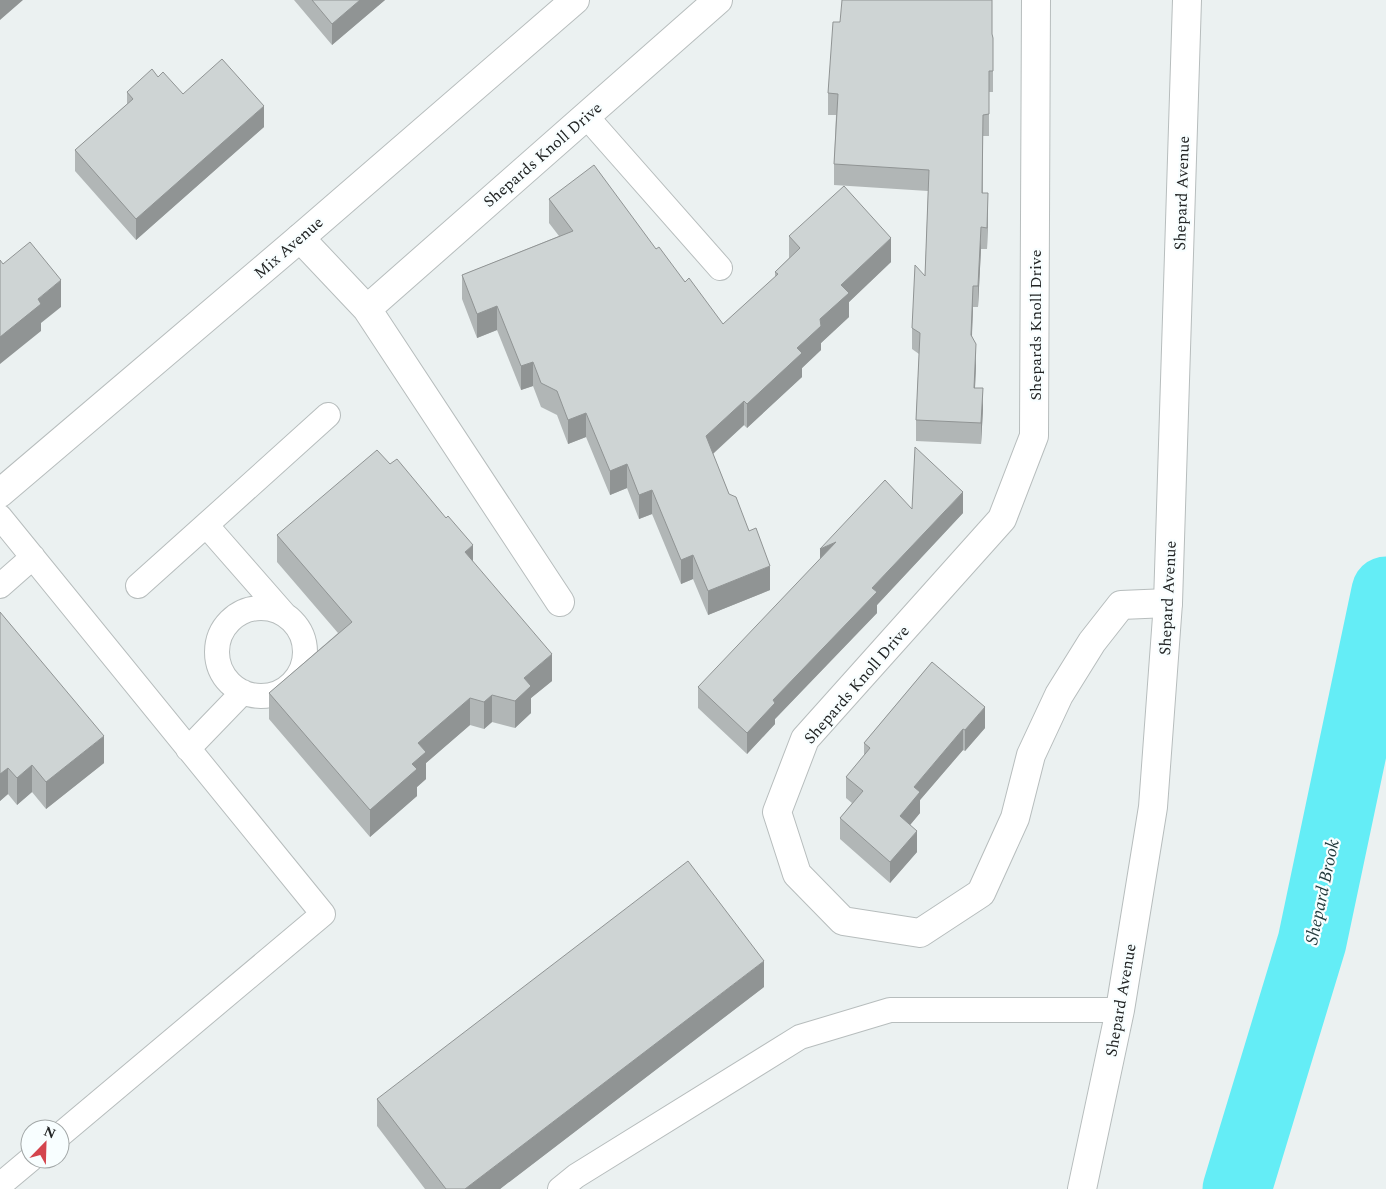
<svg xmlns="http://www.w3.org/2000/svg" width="1386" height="1189" viewBox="0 0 1386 1189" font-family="Spectral,serif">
  <rect width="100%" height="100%" fill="#ebf1f1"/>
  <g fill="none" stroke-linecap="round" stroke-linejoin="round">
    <path stroke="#64edf6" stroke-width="69" d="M 1237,1189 L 1312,942 L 1386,591"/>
    <g stroke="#b7bdbd" stroke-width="26">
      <path id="service" d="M 586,116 L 720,268
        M 0,517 L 323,914 L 60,1135
        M 206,525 L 328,415
        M 0,586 L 33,557
        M 138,586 L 206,525 L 284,614
        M217 652a44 44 0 1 1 88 0a44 44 0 1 1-88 0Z
        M 188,749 L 243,692
        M 0,1185 L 31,1159
        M 560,1189 L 576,1176 L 800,1037 L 890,1010 L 1120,1010"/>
    </g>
    <g stroke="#b7bdbd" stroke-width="30">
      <path id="minor" d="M 1036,0 L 1034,436 L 1002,519 L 805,739 L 777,812 L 797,874 L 843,921 L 920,933 L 981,893 L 1015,818 L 1031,755 L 1059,695 L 1092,642 L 1121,605 L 1168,603
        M 300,238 L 367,309 L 718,0
        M 367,309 L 560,602"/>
    </g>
    <g stroke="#b7bdbd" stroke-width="30">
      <path id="tertiary" d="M 0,493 L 300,238 L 575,0"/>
    </g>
    <g stroke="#b7bdbd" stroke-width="30">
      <path id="secondary" d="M 1082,1189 L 1120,1010 L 1153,807 L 1168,603 L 1187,0"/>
    </g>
    <use href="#service" stroke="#fff" stroke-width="24"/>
    <use href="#minor" stroke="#fff" stroke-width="28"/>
    <use href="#tertiary" stroke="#fff" stroke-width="28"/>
    <use href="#secondary" stroke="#fff" stroke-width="28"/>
  </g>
  <path fill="#b1b6b6" d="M 294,0 L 385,0 L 332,45 Z
    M 840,22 L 992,35 L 993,38 L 993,92 L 989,92 L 989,136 L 983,136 L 983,193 L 988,214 L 987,249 L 981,249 L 978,307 L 973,307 L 972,336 L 976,365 L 975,388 L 983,409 L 981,444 L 916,441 L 916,420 L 919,354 L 912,349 L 912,328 L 925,276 L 928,191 L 834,185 L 834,164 L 836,115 L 828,115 L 828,93 Z
    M 158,77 L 183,94 L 264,127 L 136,240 L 75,171 L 75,150 L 127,104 L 127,92 Z
    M 549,199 L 656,249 L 723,324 L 775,277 L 775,272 L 789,258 L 789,236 L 891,262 L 849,302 L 849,317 L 821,343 L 821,350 L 802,368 L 802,377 L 747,428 L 744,425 L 713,454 L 729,494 L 770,590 L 708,615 L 693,579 L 681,584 L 652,514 L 639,519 L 627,488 L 610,495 L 586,437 L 568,444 L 557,415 L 541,407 L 533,386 L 521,390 L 497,330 L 477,338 L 462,299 L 462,275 L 559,236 L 549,223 Z
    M 912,509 L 963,513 L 877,605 L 877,613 L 775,719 L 775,724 L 747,754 L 698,708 L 698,687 Z
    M 277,535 L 473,562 L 552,681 L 531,698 L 531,713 L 515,728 L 492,722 L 484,729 L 470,725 L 426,763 L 426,779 L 417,787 L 417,796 L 370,837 L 269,719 L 269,693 L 338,633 L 277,562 Z
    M 0,612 L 104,763 L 46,809 L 32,792 L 17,805 L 8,794 L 0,801 Z
    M 932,662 L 985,728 L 965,751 L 963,750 L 920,800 L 920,813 L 910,825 L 917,852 L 890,883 L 840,839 L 840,818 L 852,803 L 846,798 L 846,777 L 864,756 L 864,743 Z
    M 764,987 L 500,1189 L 425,1189 L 377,1126 L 377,1099 Z"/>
  <path fill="#909494" d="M 0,0 L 23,0 L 0,20 Z
    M 360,0 L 385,0 L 332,45 L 332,24 Z
    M 264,106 L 264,127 L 136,240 L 136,219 Z
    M 988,193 L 988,214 L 987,249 L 987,228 Z
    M 981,227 L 981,249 L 978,307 L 978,286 Z
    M 891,238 L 891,262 L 849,302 L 849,317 L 821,343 L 821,350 L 802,368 L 802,377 L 747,428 L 747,404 L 797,348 L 820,319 L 841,285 Z
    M 61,280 L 61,307 L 41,323 L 41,331 L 0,364 L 0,337 L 38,299 Z
    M 973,286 L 973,307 L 971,356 L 971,335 Z
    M 497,306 L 497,330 L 477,338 L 477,314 Z
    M 976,344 L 976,365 L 974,409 L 974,388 Z
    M 533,362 L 533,386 L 521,390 L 521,366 Z
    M 983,388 L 983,409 L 981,444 L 981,423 Z
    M 744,401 L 744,425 L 706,460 L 706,436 Z
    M 586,413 L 586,437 L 568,444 L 568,420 Z
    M 627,464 L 627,488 L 610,495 L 610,471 Z
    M 652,490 L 652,514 L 639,519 L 639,495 Z
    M 963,492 L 963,513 L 877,605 L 877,613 L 775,719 L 775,724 L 747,754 L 747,733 L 773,700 L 872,588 Z
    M 836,542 L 820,570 L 820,549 Z
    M 473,545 L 473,572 L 465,552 Z
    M 693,555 L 693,579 L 681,584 L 681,560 Z
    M 770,566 L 770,590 L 708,615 L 708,591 Z
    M 552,654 L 552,681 L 531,698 L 531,713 L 515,728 L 515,701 L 524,678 Z
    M 492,695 L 492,722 L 484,729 L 484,702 Z
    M 470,698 L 470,725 L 426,763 L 426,779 L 417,787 L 417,796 L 370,837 L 370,810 L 412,764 L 418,743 Z
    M 985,707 L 985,728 L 965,751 L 965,730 Z
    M 963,729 L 963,750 L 920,800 L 920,813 L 900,837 L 900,816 L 914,787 Z
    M 104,736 L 104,763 L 46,809 L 46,782 Z
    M 32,765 L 32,792 L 17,805 L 17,778 Z
    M 8,768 L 8,794 L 0,801 L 0,774 Z
    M 917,831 L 917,852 L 890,883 L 890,862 Z
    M 764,961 L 764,987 L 500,1189 L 465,1189 Z"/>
  <path fill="#ced4d4" stroke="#909494" d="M 312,0 L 360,0 L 332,24 Z
    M 842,0 L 992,0 L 992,34 L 993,38 L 993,71 L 989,71 L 989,114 L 983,115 L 982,193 L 988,193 L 987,228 L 981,227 L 978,286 L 973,286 L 971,335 L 976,344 L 974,388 L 983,388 L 981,423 L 916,420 L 920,333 L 912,328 L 915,265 L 925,276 L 929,170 L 834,164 L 838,94 L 828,93 L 833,22 L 840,22 Z
    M 222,59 L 264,106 L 136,219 L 75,150 L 133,99 L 127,92 L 152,69 L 158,77 L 163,72 L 183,94 Z
    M 594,165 L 656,249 L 659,247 L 685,282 L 689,278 L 723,324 L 778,274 L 775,272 L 800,248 L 789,236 L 844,186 L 891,238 L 841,285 L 849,293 L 820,319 L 821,326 L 797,348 L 802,353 L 747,404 L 744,401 L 706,436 L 729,494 L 736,497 L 749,531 L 756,528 L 770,566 L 708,591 L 693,555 L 681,560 L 652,490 L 639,495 L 627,464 L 610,471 L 586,413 L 568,420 L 557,391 L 541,383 L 533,362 L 521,366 L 497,306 L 477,314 L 462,275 L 573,231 L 549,199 Z
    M 30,242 L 61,280 L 38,299 L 41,304 L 0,337 L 0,260 L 3,264 Z
    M 915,447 L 963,492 L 872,588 L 877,592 L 773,700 L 775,703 L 747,733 L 698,687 L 836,542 L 820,549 L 885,480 L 912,509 Z
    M 377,450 L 390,464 L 397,459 L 446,518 L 448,516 L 473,545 L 465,552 L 552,654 L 524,678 L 531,686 L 515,701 L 492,695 L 484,702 L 470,698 L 418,743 L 426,752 L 412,764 L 417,769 L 370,810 L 269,693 L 352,622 L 277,535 Z
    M 0,612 L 104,736 L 46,782 L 32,765 L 17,778 L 8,768 L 0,774 Z
    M 932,662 L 985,707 L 965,730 L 963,729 L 914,787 L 920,792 L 900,816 L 917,831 L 890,862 L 840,818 L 863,791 L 846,777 L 870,748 L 864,743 Z
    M 688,861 L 764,961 L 465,1189 L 446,1189 L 377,1099 Z"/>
  <g text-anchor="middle" stroke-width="4.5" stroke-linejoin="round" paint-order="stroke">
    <g font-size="16" fill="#222424" stroke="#f8feff">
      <text transform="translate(542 154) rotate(-41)" y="6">Shepards Knoll Drive</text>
      <text transform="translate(1181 193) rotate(-88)" y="6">Shepard Avenue</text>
      <text transform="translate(288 247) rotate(-41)" y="6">Mix Avenue</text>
      <text transform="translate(1035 325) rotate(-90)" y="6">Shepards Knoll Drive</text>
      <text transform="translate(1167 598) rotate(-87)" y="6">Shepard Avenue</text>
      <text transform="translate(856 684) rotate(-49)" y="6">Shepards Knoll Drive</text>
      <text transform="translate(1120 1000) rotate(-80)" y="6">Shepard Avenue</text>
    </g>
    <g font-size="18" font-style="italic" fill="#233b3d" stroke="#f8feff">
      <text transform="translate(1322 892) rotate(-78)" y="6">Shepard Brook</text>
    </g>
  </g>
  <g transform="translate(45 1144) rotate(23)"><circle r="24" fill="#f8feff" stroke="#a2a7a7"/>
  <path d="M0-4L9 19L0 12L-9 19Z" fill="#d4444d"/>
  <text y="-8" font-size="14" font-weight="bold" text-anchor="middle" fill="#222424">N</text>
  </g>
</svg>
